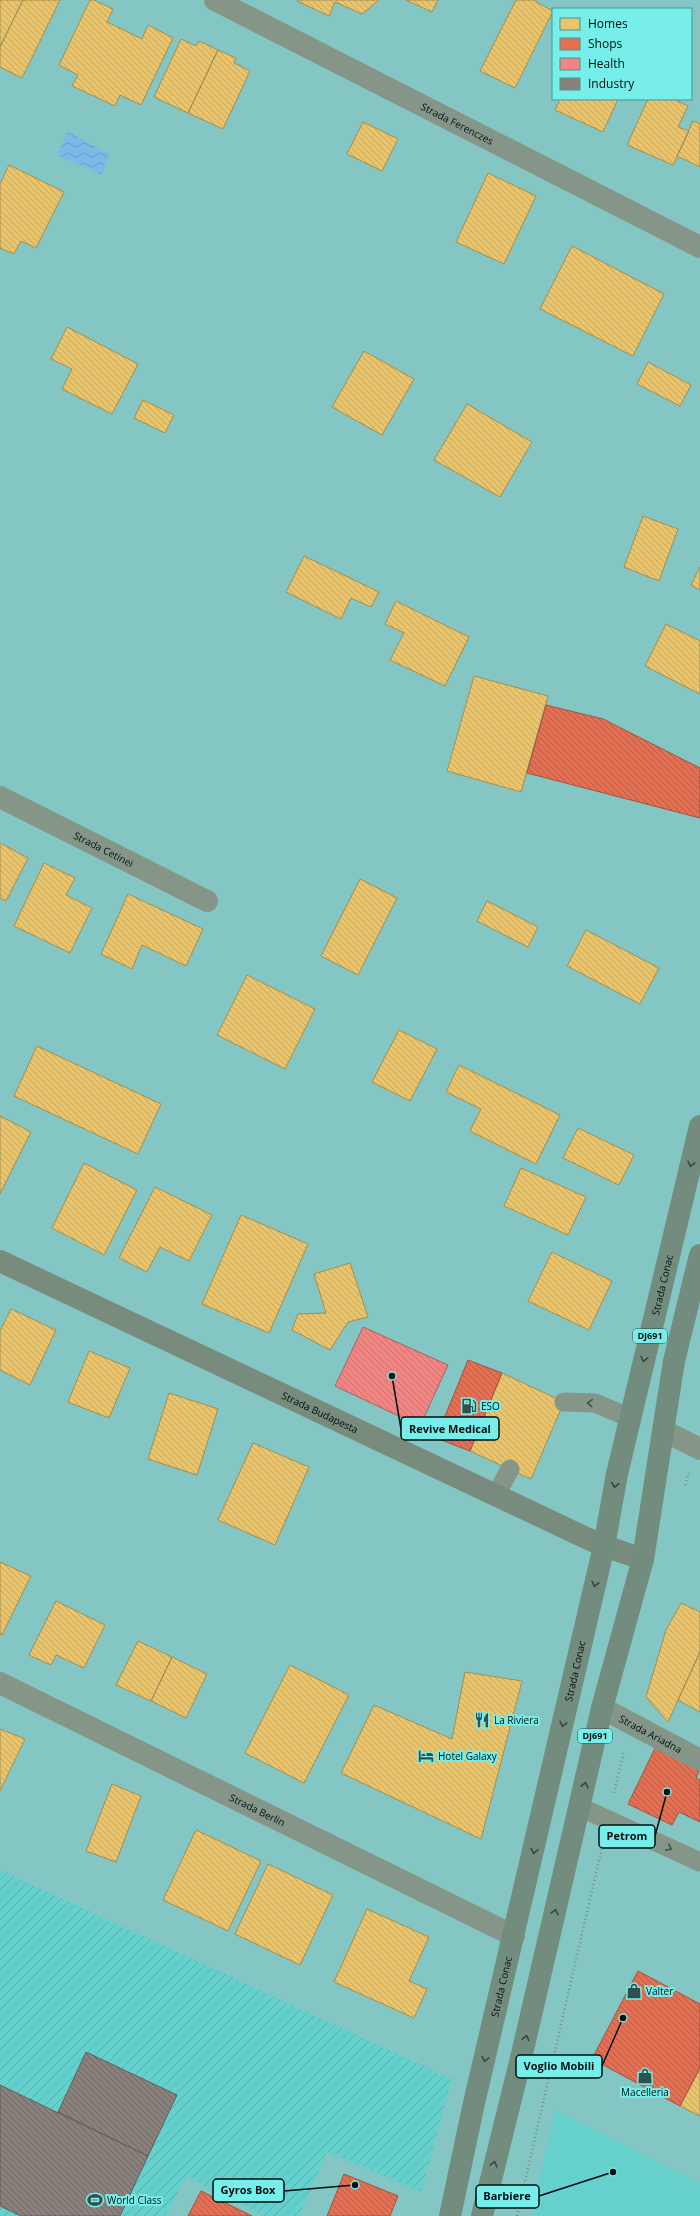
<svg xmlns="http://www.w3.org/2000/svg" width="700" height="2216" viewBox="0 0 700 2216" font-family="'Open Sans',sans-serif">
  <defs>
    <pattern id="industrial-furrows" width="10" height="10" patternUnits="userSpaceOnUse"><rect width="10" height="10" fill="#65d0cc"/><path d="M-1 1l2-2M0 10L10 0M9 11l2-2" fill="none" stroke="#56b2ae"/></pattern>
    <pattern id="water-waves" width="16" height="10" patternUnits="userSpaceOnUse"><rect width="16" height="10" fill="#7bb9e8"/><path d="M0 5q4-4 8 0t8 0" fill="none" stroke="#699ec6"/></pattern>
    <pattern id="homes-back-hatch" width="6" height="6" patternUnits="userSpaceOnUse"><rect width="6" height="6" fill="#e9c46a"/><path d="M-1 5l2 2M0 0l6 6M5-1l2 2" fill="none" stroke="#c6a75b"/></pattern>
    <pattern id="shops-back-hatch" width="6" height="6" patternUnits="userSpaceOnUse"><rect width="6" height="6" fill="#e76f51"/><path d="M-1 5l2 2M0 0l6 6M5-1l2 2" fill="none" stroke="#b95a42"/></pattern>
    <pattern id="health-back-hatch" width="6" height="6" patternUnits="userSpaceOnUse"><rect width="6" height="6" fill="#f28482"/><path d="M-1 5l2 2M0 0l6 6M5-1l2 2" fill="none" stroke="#ce716f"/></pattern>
    <pattern id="industry-back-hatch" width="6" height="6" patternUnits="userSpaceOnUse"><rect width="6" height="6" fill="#8a817c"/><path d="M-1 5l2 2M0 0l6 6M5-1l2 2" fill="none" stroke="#6e6864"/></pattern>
  </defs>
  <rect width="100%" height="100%" fill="#83c6c3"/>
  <path fill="#65d0cc" d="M 555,2110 L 700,2184 L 700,2216 L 531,2216 Z"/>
  <path fill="url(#industrial-furrows)" d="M 0,1870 L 452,2079 L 421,2192 L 327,2152 L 299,2216 L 265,2216 L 186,2177 L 166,2216 L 0,2216 Z"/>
  <path fill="url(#water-waves)" d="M 68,132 L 109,154 L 102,175 L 57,155 Z"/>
  <path fill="url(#homes-back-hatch)" stroke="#a38e4f" d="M 0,0 L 23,0 L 0,47 Z
    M 23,0 L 60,0 L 22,78 L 0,67 L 0,47 Z
    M 90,0 L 94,0 L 113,9 L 107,22 L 142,39 L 148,25 L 173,38 L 141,105 L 120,95 L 115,106 L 72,86 L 78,75 L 59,65 Z
    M 298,0 L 379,0 L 362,14 L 335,2 L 329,16 L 297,1 Z
    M 406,0 L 438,0 L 432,12 Z
    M 516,0 L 533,0 L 553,11 L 515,88 L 480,71 Z
    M 181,39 L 196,46 L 199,41 L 218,50 L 188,113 L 154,97 Z
    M 218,50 L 236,58 L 234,63 L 250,71 L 223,129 L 188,113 Z
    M 560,99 L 618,99 L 603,132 L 555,110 Z
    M 648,99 L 673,99 L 688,106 L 678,127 L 689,131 L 673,165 L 627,145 Z
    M 693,121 L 700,124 L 700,167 L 677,156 Z
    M 363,122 L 398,139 L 382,171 L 347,154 Z
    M 9,165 L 64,192 L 36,248 L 21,241 L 14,254 L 0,248 L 0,184 Z
    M 488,173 L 536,196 L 504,264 L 456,242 Z
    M 572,246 L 664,294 L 633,356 L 540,309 Z
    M 67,327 L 138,364 L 112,414 L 62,389 L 72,369 L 51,359 Z
    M 364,351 L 414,379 L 382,435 L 332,407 Z
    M 648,362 L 691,385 L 680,406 L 637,384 Z
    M 143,400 L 174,415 L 165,433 L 134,418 Z
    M 467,404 L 532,442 L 500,497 L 434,460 Z
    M 643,516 L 678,529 L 659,581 L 624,567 Z
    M 304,556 L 379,592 L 371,607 L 351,598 L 341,619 L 286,592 Z
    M 700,567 L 700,590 L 691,585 Z
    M 396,601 L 469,637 L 445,686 L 390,660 L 404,633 L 385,624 Z
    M 666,624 L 700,641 L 700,694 L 645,666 Z
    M 474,676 L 548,696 L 521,792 L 447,771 Z
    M 0,843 L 28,858 L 6,901 L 0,898 Z
    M 44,863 L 75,878 L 66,895 L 92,908 L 70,953 L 14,926 Z
    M 360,879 L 397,898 L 358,975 L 321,956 Z
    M 128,894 L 203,929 L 186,966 L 142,945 L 132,969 L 101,954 Z
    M 487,901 L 538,927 L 528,947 L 477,921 Z
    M 586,930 L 659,968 L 640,1004 L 567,966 Z
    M 247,975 L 315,1009 L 285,1069 L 217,1035 Z
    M 399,1030 L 437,1049 L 410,1101 L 372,1082 Z
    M 37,1046 L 161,1104 L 138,1154 L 14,1096 Z
    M 459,1065 L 560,1115 L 536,1164 L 470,1131 L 481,1109 L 446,1092 Z
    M 0,1116 L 31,1132 L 0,1194 Z
    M 578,1128 L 634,1155 L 619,1185 L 563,1158 Z
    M 84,1163 L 137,1190 L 104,1255 L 52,1228 Z
    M 521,1168 L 586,1197 L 568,1235 L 504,1206 Z
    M 155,1187 L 212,1215 L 189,1261 L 160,1247 L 147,1272 L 119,1258 Z
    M 241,1215 L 308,1244 L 269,1333 L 202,1304 Z
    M 552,1252 L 612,1281 L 589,1330 L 528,1301 Z
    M 350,1263 L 368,1317 L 348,1322 L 330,1350 L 292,1330 L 298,1314 L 326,1313 L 314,1274 Z
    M 11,1309 L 56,1330 L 30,1385 L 0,1370 L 0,1331 Z
    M 89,1351 L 130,1368 L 109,1418 L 68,1402 Z
    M 502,1373 L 564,1402 L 531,1479 L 470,1451 Z
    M 169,1393 L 218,1409 L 197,1475 L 148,1459 Z
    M 253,1443 L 309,1467 L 275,1545 L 218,1520 Z
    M 0,1562 L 31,1576 L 2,1635 L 0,1634 Z
    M 56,1601 L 105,1625 L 84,1668 L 56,1655 L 51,1665 L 29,1655 Z
    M 681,1603 L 700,1612 L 700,1652 L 668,1722 L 646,1697 L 666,1630 Z
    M 138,1641 L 172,1657 L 151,1701 L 116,1685 Z
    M 700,1652 L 700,1712 L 678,1700 Z
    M 172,1657 L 207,1674 L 186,1718 L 151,1701 Z
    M 290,1665 L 349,1695 L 304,1783 L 245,1753 Z
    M 465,1672 L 522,1681 L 481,1839 L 341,1773 L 374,1705 L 452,1739 Z
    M 0,1729 L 25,1739 L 0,1791 Z
    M 112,1784 L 141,1796 L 116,1862 L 86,1851 Z
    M 196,1830 L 261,1861 L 228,1931 L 163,1900 Z
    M 268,1864 L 333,1895 L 300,1965 L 235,1934 Z
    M 367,1909 L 429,1937 L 409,1981 L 427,1989 L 414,2018 L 334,1982 Z
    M 700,2068 L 700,2116 L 680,2106 Z"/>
  <path fill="url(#shops-back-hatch)" stroke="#a2523e" d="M 546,705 L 603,719 L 700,768 L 700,818 L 527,773 Z
    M 468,1360 L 502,1373 L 470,1451 L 436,1438 Z
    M 658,1742 L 700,1769 L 696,1778 L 700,1780 L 700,1822 L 679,1812 L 672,1825 L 628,1804 Z
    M 638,1971 L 700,2004 L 700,2068 L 680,2106 L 592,2059 Z
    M 344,2174 L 398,2196 L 390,2216 L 327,2216 Z
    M 201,2191 L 252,2216 L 188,2216 Z"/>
  <path fill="url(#health-back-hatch)" stroke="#a96160" d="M 363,1327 L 448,1365 L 420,1426 L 335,1386 Z"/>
  <path fill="url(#industry-back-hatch)" stroke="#615f5c" d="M 86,2052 L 177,2095 L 148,2156 L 58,2112 Z
    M 0,2085 L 148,2156 L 120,2216 L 21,2216 L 0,2206 Z"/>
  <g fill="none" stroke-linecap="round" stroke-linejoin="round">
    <path stroke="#758d85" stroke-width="2.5" stroke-dasharray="1 3" stroke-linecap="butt" d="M 685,1485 L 689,1473
      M 614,1793 L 624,1751
      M 517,2216 L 602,1847"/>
    <path stroke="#859689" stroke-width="19" d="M 564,1402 L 595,1403 L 630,1418
      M 496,1495 L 510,1469
      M 580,1807 L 700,1862"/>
    <g stroke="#859689" stroke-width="22">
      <path id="s1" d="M 215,0 L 700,247"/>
      <path id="s2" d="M 0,797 L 207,901"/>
      <path d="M 664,1431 L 700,1449"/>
      <path id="s3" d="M 0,1683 L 514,1936"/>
      <path id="s4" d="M 602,1708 L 700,1760"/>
    </g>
    <path stroke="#798b7c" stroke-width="22" id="s5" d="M 0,1261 L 582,1536 L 604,1546 L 643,1559"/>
    <g stroke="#728c7d" stroke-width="22">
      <path id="s6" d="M 450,2216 L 474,2103 L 604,1546 L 617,1474 L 700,1126"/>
      <path d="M 482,2216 L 522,2054 L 602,1708 L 643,1559 L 674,1361 L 700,1255"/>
    </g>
  </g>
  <defs><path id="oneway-chevron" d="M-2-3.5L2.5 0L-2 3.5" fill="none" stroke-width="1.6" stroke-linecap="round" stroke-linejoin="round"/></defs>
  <g stroke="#334841">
    <use href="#oneway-chevron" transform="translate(691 1164) rotate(103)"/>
    <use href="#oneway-chevron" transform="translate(644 1359) rotate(103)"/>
    <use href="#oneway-chevron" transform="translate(615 1485) rotate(100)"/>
    <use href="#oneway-chevron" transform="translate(595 1584) rotate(103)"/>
    <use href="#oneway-chevron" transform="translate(563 1724) rotate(103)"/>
    <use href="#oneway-chevron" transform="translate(585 1785) rotate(-77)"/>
    <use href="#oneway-chevron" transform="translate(534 1851) rotate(103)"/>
    <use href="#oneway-chevron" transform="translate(555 1912) rotate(-77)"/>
    <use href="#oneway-chevron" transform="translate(526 2038) rotate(-77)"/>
    <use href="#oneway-chevron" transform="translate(485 2059) rotate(104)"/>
    <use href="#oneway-chevron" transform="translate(494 2164) rotate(-76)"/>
  </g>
  <g stroke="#42534c">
    <use href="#oneway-chevron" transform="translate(590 1403) rotate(-176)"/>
    <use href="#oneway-chevron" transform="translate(669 1848) rotate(25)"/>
  </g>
  <defs>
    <g id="fuel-bare" transform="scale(1.2)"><path d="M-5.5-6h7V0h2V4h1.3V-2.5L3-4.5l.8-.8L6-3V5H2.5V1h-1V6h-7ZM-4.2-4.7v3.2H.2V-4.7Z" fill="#2e504f" stroke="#77eeea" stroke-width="2.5" paint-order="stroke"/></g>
    <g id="restaurant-bare" transform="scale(1.2)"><path d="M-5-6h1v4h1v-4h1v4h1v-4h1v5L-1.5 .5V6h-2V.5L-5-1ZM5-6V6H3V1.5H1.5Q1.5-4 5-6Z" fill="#2e504f" stroke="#77eeea" stroke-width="2.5" paint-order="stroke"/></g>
    <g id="hotel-bare" transform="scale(1.2)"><path d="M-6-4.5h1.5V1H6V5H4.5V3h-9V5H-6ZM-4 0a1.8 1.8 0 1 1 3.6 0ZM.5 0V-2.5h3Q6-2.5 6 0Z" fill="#2e504f" stroke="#77eeea" stroke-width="2.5" paint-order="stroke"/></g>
    <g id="shop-bare" transform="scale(1.2)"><path d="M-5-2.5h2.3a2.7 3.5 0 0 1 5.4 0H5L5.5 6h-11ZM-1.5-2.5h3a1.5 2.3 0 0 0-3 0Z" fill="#2e504f" stroke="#77eeea" stroke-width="2.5" paint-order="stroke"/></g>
    <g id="stadium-bare" transform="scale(1.2)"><path d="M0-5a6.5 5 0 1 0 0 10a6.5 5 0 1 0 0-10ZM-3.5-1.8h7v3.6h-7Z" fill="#2e504f" stroke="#77eeea" stroke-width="2.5" paint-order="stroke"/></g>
  </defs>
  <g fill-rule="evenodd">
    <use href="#fuel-bare" x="469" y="1406"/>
    <use href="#restaurant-bare" x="482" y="1720"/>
    <use href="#hotel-bare" x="426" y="1756"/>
    <use href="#shop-bare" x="634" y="1991"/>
    <use href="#shop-bare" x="645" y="2076"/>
    <use href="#stadium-bare" x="95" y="2200"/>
  </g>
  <g text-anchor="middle" stroke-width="4" stroke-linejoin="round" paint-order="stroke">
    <g fill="#77eeea" stroke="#245351" stroke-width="1">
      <rect x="633" y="1329" width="34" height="14" rx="3"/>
      <rect x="578" y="1729" width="34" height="14" rx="3"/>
    </g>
    <g font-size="9" font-weight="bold" fill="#001010">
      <text x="650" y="1339">DJ691</text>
      <text x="595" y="1739">DJ691</text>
    </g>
    <g font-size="10" fill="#001010" stroke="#77eeea">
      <text dy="4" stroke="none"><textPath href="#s1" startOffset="272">Strada Ferenczes</textPath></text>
      <text dy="4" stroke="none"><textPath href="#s2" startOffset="116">Strada Cetinei</textPath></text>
      <text dy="4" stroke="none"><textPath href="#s6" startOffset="955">Strada Conac</textPath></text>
      <text dy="4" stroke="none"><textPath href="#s5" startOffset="354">Strada Budapesta</textPath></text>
      <text dy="4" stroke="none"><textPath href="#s6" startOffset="559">Strada Conac</textPath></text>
      <text dy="4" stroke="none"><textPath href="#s4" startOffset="55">Strada Ariadna</textPath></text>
      <text dy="4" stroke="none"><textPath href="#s3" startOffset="287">Strada Berlin</textPath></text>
      <text dy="4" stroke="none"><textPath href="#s6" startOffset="235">Strada Conac</textPath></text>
    </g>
    <g font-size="10" fill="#001010" stroke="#77eeea" text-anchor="start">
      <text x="481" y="1410">ESO</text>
      <text x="494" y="1724">La Riviera</text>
      <text x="438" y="1760">Hotel Galaxy</text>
      <text x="646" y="1995">Valter</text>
      <text x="645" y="2096" text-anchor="middle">Macelleria</text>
      <text x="107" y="2204">World Class</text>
    </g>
  </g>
  <path fill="none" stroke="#001010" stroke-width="1.5" d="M392 1376L401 1429M667 1792L655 1836M623 2018L602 2066M355 2185L284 2191M613 2172L539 2196"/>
  <g fill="#001010" stroke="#77eeea" stroke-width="1.5">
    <circle cx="392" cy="1376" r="4"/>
    <circle cx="667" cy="1792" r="4"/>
    <circle cx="623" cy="2018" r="4"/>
    <circle cx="355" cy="2185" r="4"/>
    <circle cx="613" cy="2172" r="4"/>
  </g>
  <g fill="#77eeea" stroke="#001010" stroke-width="1.5">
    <rect x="401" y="1417" width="98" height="23" rx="4"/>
    <rect x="599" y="1825" width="56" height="23" rx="4"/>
    <rect x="516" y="2055" width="86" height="23" rx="4"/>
    <rect x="213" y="2179" width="71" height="23" rx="4"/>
    <rect x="476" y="2185" width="63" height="23" rx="4"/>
  </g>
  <g font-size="11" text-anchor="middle" font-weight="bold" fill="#001010">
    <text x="450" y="1433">Revive Medical</text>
    <text x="627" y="1840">Petrom</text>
    <text x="559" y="2070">Voglio Mobili</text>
    <text x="248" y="2194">Gyros Box</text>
    <text x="507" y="2200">Barbiere</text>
  </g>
  <rect x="552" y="8" width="140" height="92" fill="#77eeea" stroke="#479593"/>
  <rect x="560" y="18" width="20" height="12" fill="#e9c46a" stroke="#479593"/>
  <text x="588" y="28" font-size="12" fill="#001010">Homes</text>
  <rect x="560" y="38" width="20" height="12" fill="#e76f51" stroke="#479593"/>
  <text x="588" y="48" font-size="12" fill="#001010">Shops</text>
  <rect x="560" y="58" width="20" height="12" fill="#f28482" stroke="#479593"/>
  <text x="588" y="68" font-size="12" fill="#001010">Health</text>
  <rect x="560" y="78" width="20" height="12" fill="#8a817c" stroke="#479593"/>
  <text x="588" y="88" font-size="12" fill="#001010">Industry</text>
</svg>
